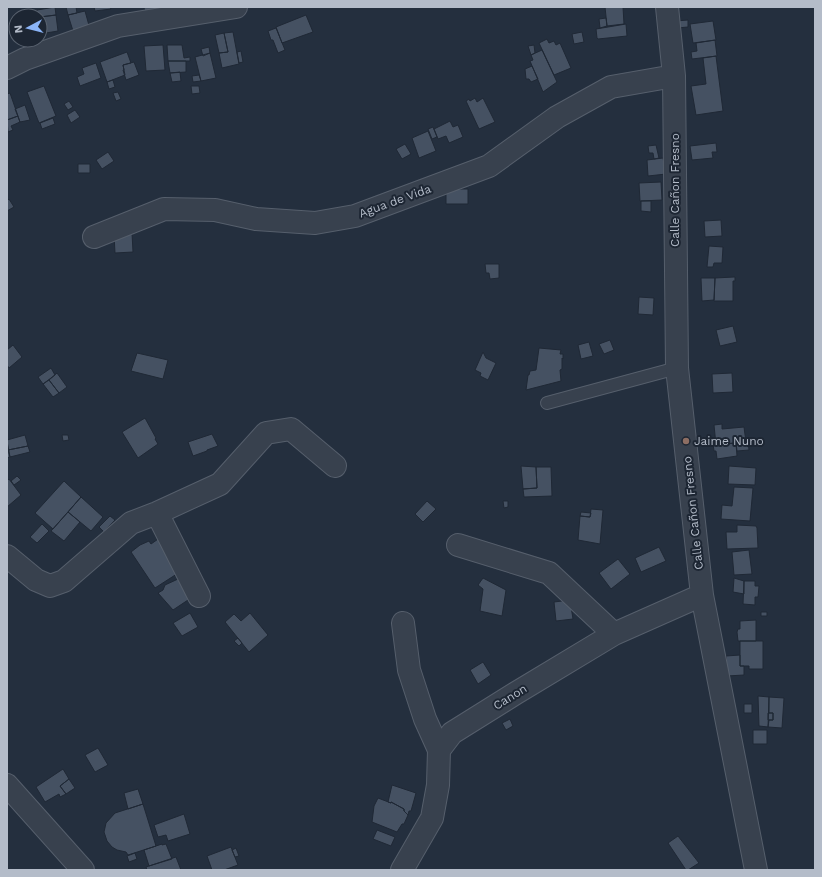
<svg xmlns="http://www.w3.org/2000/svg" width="822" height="877" viewBox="0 0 822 877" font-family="'Work Sans',sans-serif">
  <rect width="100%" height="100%" fill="#242f3e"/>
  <path fill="#455162" stroke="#1f2835" d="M 55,7 L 56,15 L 40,17 L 37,16 L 37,10 Z
    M 66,7 L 76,7 L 77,13 L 68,15 Z
    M 94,7 L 110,7 L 111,9 L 95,11 Z
    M 144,7 L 163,7 L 164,13 L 145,16 Z
    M 605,7 L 623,7 L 624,24 L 607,26 Z
    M 85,11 L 90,29 L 74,34 L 68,15 Z
    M 56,15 L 58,31 L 40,34 L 40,17 Z
    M 306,15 L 313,32 L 282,43 L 276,27 Z
    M 606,18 L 607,26 L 600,28 L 599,19 Z
    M 688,20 L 688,27 L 677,28 L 676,21 Z
    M 713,21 L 716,40 L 693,43 L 690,24 Z
    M 626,24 L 627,36 L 598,39 L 597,38 L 596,29 Z
    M 276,28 L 285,50 L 278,53 L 273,40 L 271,40 L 268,31 Z
    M 233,32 L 239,64 L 222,68 L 219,53 L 228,52 L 224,33 Z
    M 582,32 L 584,42 L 574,44 L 572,34 Z
    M 224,33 L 228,52 L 219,53 L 215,35 Z
    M 547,39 L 549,43 L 554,41 L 556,45 L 560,43 L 571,68 L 554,75 L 539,43 Z
    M 715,40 L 717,56 L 692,59 L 691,52 L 697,51 L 696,43 Z
    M 163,45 L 165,70 L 146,71 L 144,46 Z
    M 167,45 L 182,45 L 184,58 L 190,57 L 190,61 L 168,61 Z
    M 534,45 L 535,53 L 531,55 L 528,46 Z
    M 209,47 L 210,53 L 203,56 L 201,49 Z
    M 542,50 L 557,82 L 543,92 L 530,61 L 533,60 L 531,55 Z
    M 241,51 L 243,62 L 239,63 L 237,52 Z
    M 127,52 L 131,63 L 123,65 L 125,75 L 107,82 L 100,62 Z
    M 210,53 L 216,78 L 201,81 L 195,57 Z
    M 716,56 L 723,111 L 696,115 L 691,86 L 706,84 L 703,58 Z
    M 168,61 L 186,61 L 186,72 L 170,73 Z
    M 134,62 L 139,75 L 126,80 L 123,70 L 124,70 L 123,65 Z
    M 96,63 L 101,78 L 80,86 L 77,77 L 84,74 L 82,68 Z
    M 532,66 L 538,79 L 531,82 L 529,79 L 526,79 L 525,69 Z
    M 180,72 L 181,81 L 172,82 L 170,73 Z
    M 199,75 L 201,81 L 193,82 L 192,76 Z
    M 113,80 L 115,87 L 109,89 L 107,82 Z
    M 44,86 L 56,116 L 39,123 L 27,92 Z
    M 191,86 L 199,86 L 200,93 L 192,94 Z
    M 118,92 L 121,99 L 116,101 L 113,93 Z
    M 10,93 L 18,116 L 7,120 L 7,94 Z
    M 475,98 L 477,102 L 483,98 L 495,122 L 479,129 L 466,101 L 469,99 L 470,101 Z
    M 69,101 L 73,107 L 68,110 L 64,104 Z
    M 25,105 L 30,120 L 20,122 L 15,109 Z
    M 75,110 L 80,117 L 71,123 L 67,115 Z
    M 18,116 L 20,122 L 11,126 L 13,130 L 8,132 L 7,120 Z
    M 53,118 L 55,124 L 42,129 L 40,123 Z
    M 450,121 L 453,127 L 458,125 L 463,137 L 449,143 L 446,136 L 438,139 L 434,129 Z
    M 433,127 L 437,137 L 432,139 L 428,129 Z
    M 428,131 L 436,151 L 419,158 L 412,138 Z
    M 716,143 L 717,152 L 712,152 L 713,158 L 692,160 L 690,146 Z
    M 405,144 L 411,154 L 402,159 L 396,149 Z
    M 656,145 L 659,158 L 654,159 L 653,153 L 649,153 L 648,146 Z
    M 108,152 L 114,161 L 102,169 L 96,160 Z
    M 663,158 L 666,174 L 648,176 L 647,160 Z
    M 78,164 L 90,164 L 90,173 L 78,173 Z
    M 661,182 L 662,200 L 640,201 L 639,183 Z
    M 446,189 L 468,189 L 468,204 L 446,204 Z
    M 9,199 L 14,207 L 7,211 L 7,201 Z
    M 641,201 L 651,201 L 651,212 L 641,211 Z
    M 721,220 L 722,236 L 705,237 L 704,221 Z
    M 132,233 L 133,252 L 115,253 L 114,235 Z
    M 709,246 L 723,247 L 722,263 L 714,263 L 713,267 L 707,267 Z
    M 485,264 L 499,264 L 499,278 L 490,279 L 489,273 L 486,273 Z
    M 734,277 L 735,277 L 735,281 L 733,281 L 733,301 L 714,301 L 715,278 Z
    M 701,278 L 715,278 L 714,300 L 702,301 Z
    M 639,297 L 654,298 L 653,315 L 638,314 Z
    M 733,326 L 737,342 L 720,346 L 716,330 Z
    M 610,340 L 614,350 L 604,354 L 599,344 Z
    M 589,342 L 593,356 L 581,359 L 578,345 Z
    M 13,345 L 22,357 L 9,368 L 7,365 L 7,350 Z
    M 539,348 L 561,350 L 560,354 L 563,354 L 563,359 L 562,358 L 562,369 L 560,370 L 561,381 L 526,390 L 528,375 L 529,375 L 530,371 L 536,370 Z
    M 483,352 L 486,358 L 496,363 L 488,380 L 480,376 L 481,373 L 475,370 Z
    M 137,353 L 168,360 L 163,379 L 131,371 Z
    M 51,368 L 55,375 L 43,384 L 38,377 Z
    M 57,373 L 67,387 L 59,393 L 49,380 Z
    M 732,373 L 733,392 L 713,393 L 712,374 Z
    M 49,380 L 59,393 L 53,397 L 43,384 Z
    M 145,418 L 156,438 L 155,439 L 158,444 L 138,458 L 122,432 Z
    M 722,424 L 722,429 L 744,427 L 746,442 L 716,445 L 714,425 Z
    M 212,434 L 218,446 L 207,450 L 207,451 L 193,456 L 188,442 Z
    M 25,435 L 28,446 L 8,450 L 7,440 Z
    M 62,435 L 68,435 L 69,440 L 63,441 Z
    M 7,441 L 10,457 L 7,458 Z
    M 748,441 L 749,450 L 737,451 L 736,443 Z
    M 736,443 L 737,456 L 717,459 L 716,451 L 714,451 L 713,444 Z
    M 28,446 L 30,452 L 10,457 L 8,450 Z
    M 521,466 L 536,467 L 537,488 L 523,489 Z
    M 729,466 L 756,468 L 755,485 L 728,484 Z
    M 536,467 L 551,467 L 552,496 L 524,497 L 523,489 L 537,488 Z
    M 17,476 L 21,480 L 14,485 L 11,481 Z
    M 9,479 L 21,495 L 7,507 L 7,481 Z
    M 64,481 L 81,497 L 53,529 L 35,513 Z
    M 734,487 L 753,488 L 750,521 L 721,519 L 722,505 L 732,506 Z
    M 81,497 L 103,517 L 91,531 L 68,512 Z
    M 427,501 L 436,509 L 423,522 L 415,514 Z
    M 503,501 L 508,501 L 508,507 L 504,508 Z
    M 591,509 L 603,510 L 600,544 L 578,540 L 580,516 L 590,517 Z
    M 68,512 L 80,522 L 64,541 L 51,531 Z
    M 581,512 L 591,513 L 590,517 L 580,516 Z
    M 110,516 L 115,520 L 104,532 L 99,527 Z
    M 42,524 L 49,531 L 37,543 L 30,537 Z
    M 737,525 L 756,526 L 757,528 L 758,548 L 727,549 L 726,532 L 737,532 Z
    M 161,537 L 183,570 L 155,588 L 131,552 L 140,545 L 149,541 L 151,544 Z
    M 659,547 L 666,561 L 641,572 L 635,558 Z
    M 749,550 L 752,574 L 734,575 L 732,552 Z
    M 618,559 L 630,574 L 611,589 L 599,573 Z
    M 483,578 L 506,590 L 502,616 L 480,611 L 483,589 L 478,585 Z
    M 734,578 L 744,581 L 744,594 L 733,592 Z
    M 178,579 L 191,598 L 173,610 L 158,593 L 163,590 L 165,585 Z
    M 744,581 L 755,581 L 755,586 L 759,586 L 758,597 L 755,597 L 755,605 L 743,604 Z
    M 570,600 L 573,619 L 556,621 L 554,602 Z
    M 761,612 L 767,612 L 767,616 L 761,616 Z
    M 190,613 L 198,627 L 182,636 L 173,623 Z
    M 250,613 L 268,635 L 249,652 L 225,622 L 234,614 L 241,621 Z
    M 756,620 L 756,641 L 738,641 L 737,632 L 738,629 L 740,629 L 740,621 Z
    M 238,638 L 242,643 L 239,646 L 234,641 Z
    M 740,641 L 763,641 L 763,669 L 749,669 L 749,666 L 740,666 Z
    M 740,655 L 740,666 L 744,666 L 744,675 L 727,676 L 726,656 Z
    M 483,662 L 491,675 L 478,684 L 470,670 Z
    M 758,696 L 769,697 L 768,727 L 759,726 Z
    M 769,697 L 784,698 L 782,728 L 768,727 L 769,720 L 773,720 L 773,713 L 769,713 Z
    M 744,704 L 752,704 L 752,713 L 744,713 Z
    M 768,713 L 773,713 L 773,720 L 768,720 Z
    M 510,719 L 513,726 L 506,730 L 502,723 Z
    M 753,730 L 767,730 L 767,744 L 753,744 Z
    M 98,748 L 108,765 L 95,772 L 85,755 Z
    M 63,769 L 69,779 L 60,786 L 66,794 L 60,797 L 59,794 L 45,802 L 36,787 Z
    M 69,779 L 75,788 L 66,794 L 60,786 Z
    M 392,785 L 416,793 L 411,811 L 409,811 L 408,815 L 404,811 L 404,809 L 391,802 L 391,803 L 388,802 Z
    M 138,789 L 143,804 L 128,809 L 124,793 Z
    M 378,798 L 391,803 L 391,802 L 404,809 L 404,811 L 408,815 L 404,824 L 402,824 L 397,832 L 372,822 L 374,806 Z
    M 143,804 L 156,846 L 128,855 L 126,852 L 117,850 L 112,847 L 107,841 L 104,832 L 106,823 L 115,813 Z
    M 184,814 L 190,834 L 168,841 L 166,835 L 158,837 L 154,825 Z
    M 377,830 L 395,837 L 391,846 L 373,839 Z
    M 678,836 L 699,863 L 688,870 L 686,870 L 668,843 Z
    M 162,844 L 162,845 L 166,844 L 172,859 L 149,866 L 144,850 Z
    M 231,847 L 238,865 L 224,870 L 212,870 L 207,856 Z
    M 236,848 L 239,856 L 235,857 L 232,850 Z
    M 135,853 L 137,859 L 129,862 L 127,856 Z
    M 176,857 L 181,870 L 147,870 L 146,867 Z"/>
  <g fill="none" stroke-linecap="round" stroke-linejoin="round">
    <g stroke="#565f6c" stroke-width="14">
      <path id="service" d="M 547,403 L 677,368"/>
    </g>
    <g stroke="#565f6c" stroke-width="24">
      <path id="minor" d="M 667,7 L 674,76 L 677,368 L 702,595 L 756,870
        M 7,68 L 25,59 L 118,26 L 236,7
        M 94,237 L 164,209 L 215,210 L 256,219 L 315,223 L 355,216 L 489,166 L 557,117 L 611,87 L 674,76
        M 157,513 L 199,596
        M 458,545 L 549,573 L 614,634
        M 7,556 L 36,580 L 50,586 L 64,581 L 131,523 L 157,513 L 220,484 L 266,433 L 291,429 L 335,466
        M 403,623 L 409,670 L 425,719 L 439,750
        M 7,785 L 83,870
        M 402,870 L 432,818 L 438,785 L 439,750 L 452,733 L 516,693 L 614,634 L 702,595"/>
    </g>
    <use href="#service" stroke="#38414e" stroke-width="12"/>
    <use href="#minor" stroke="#38414e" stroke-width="22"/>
  </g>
  <circle fill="#8d6e63" stroke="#1d2633" stroke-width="1.5" cx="686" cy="441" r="4"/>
  <g text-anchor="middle" stroke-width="4" stroke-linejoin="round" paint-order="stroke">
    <g font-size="12" fill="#b4bcc9" stroke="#1d2633">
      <text transform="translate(675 190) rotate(-90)" y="4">Calle Cañon Fresno</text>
      <text transform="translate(395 201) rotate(-20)" y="4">Agua de Vida</text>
      <text transform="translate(693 513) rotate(-96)" y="4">Calle Cañon Fresno</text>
      <text transform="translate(510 697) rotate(-32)" y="4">Canon</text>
    </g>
    <g font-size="12" fill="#b4bcc9" stroke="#1d2633" text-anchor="start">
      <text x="694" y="445">Jaime Nuno</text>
    </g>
  </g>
  <rect width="822" height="877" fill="none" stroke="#b4bcc9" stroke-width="16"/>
  <g transform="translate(28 28) rotate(263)"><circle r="19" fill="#1d2633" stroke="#59626f"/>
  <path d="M0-3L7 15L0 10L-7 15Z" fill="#8ab4f8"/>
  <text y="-6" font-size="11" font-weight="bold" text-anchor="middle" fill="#b4bcc9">N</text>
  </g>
</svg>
